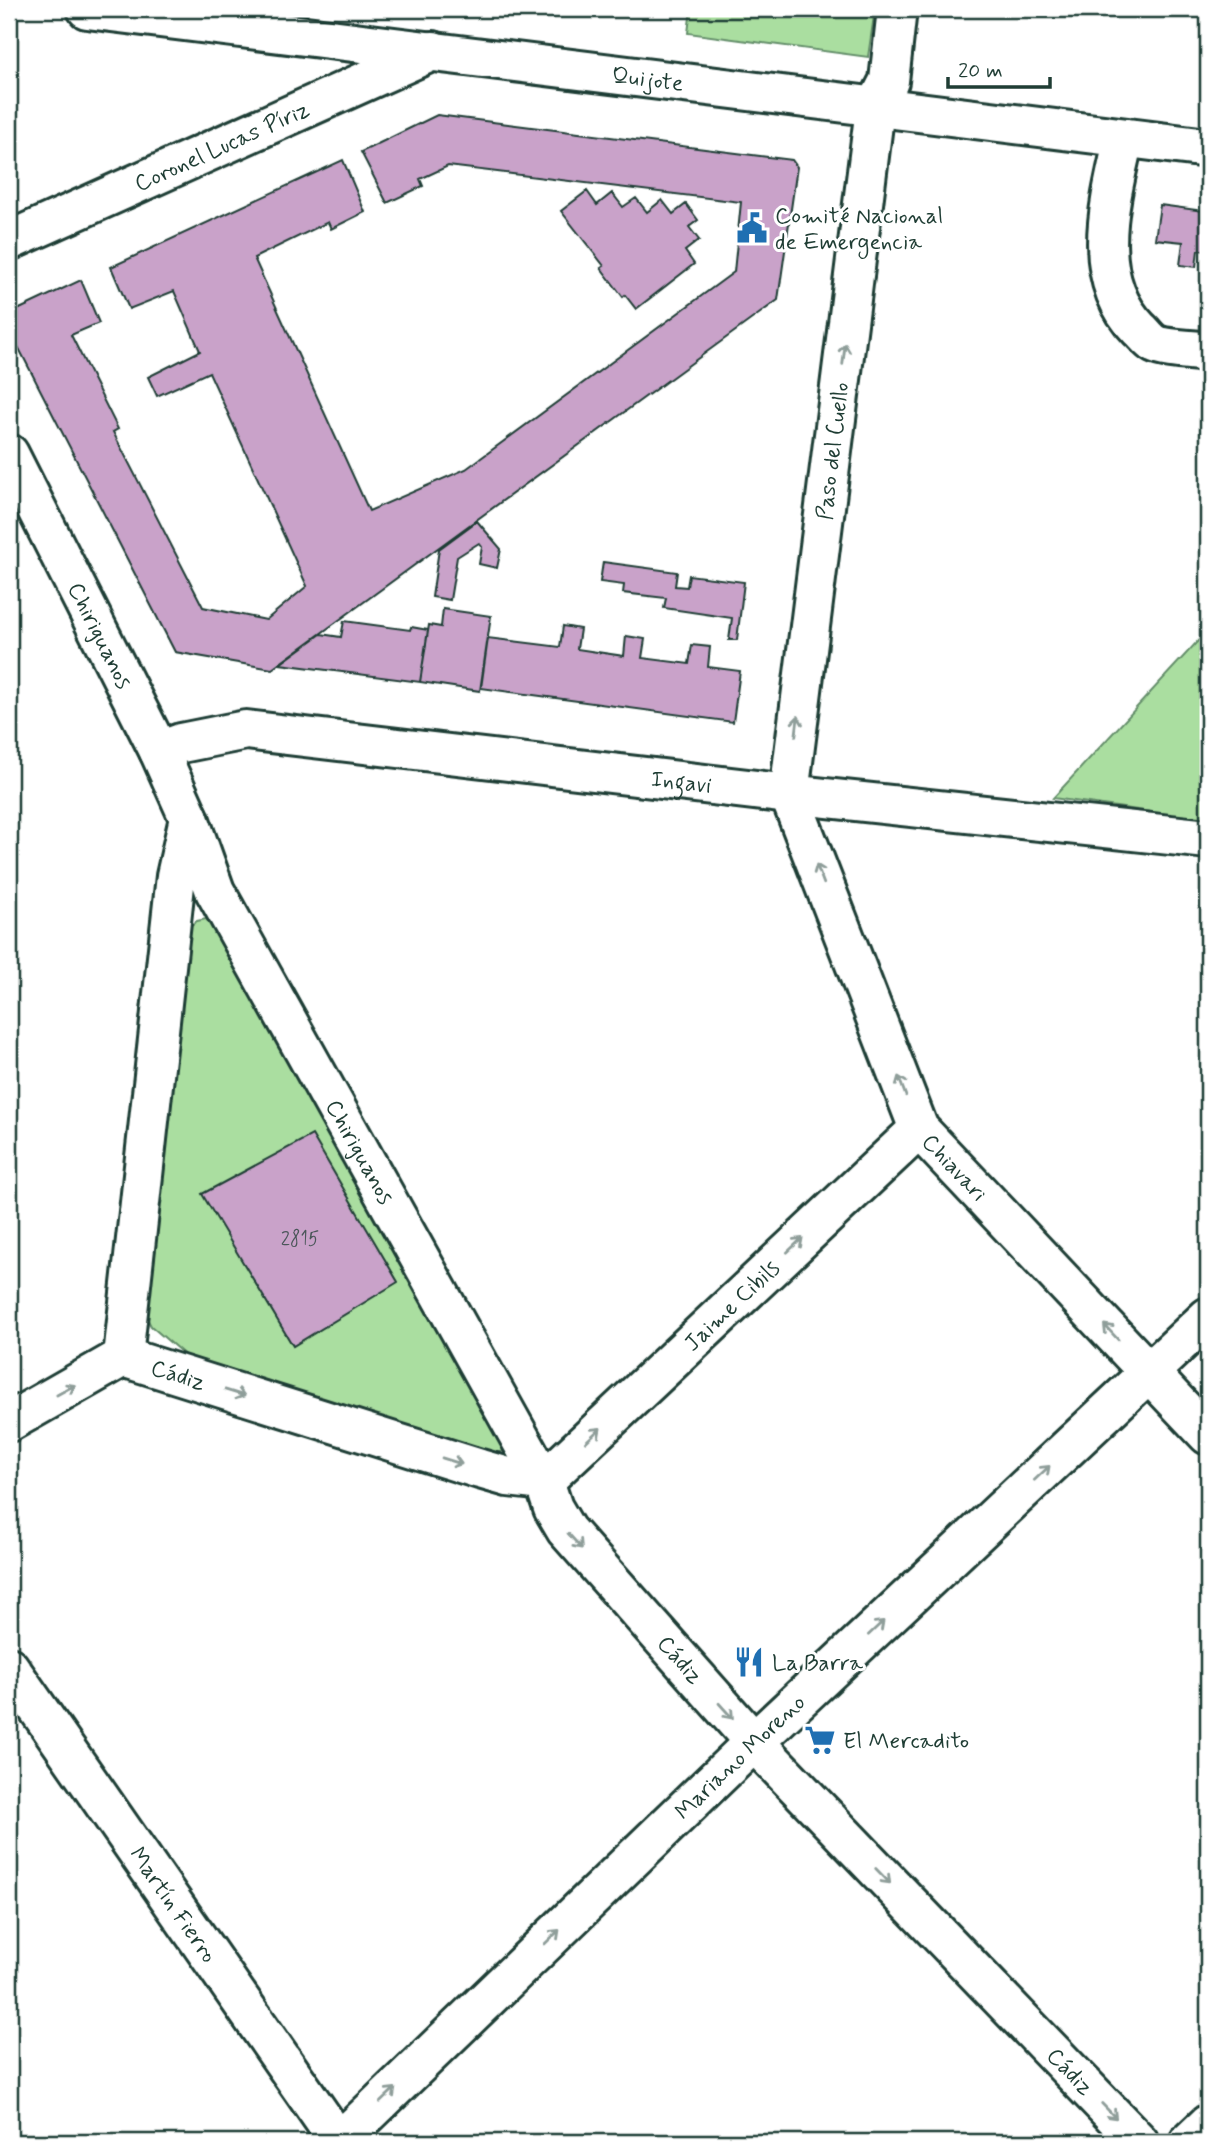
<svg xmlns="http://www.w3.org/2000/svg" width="1217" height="2151" viewBox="0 0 1217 2151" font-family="Mynerve,sans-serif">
  <rect width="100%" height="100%" fill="#fff"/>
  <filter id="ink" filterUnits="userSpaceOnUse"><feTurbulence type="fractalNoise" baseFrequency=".0143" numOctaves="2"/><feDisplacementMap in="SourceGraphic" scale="14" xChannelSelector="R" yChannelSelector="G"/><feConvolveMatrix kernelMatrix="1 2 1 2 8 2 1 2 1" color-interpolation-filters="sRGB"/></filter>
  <g filter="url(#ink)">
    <path fill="#aadea0" stroke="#648e6a" stroke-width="2" d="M 691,9 L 875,9 L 868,57 L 688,33 Z
      M 1208,630 L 1208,820 L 1053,798 Z
      M 206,919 L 217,925 L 506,1446 L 504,1451 L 491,1454 L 186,1356 L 151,1326 L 146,1316 L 190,926 L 197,921 Z"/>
    <path fill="#c9a2c9" stroke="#1f3d34" stroke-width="2" d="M 437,115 L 792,160 L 797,167 L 778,300 L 272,669 L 175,652 L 9,329 L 9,314 L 81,280 L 99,323 L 71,335 L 118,429 L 113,432 L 203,607 L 266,620 L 307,586 L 209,372 L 157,396 L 148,377 L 200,351 L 174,291 L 129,309 L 111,267 L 343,160 L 365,212 L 331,229 L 328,222 L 254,258 L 369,511 L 466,469 L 734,272 L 741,202 L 448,166 L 420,179 L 423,186 L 387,203 L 361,152 Z
      M 587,191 L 597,205 L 612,193 L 623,207 L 636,198 L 647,212 L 662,200 L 673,214 L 686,204 L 698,220 L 689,227 L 699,240 L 685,251 L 694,264 L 636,309 L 625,295 L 623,297 L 601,268 L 604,266 L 561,211 Z
      M 1160,205 L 1204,211 L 1202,217 L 1208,218 L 1208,251 L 1198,250 L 1196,267 L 1180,265 L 1183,242 L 1155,239 Z
      M 477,521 L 501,549 L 497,568 L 479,564 L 482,547 L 479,543 L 457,557 L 450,600 L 432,597 L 439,549 Z
      M 603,562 L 677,572 L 675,586 L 687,587 L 689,575 L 744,582 L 737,640 L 729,640 L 732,618 L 664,608 L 666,598 L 623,593 L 624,585 L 600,582 Z
      M 443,609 L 491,616 L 480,691 L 420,682 L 429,625 L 441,627 Z
      M 344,621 L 410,630 L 411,627 L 428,630 L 420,682 L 280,664 L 321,634 L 341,637 Z
      M 563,626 L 580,629 L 577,649 L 624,656 L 626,636 L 645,639 L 642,658 L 689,664 L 692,645 L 710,647 L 708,667 L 740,671 L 733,722 L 481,688 L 488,638 L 560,647 Z
      M 312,1135 L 398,1282 L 293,1346 L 202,1194 Z"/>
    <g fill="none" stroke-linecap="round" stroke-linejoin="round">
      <g stroke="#1f3d34" stroke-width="44">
        <g id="minor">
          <path id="s1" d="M 87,9 L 1208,148"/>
          <path id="s2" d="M 897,9 L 889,81 L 875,108 L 789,794 L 919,1129 L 1208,1435"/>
          <path d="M 1124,138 C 1110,201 1088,277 1139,329 C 1144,333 1149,341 1155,344 C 1164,349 1196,350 1208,352"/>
          <path id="s3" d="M 9,241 L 433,51"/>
          <path id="s4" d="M 9,454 L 159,751 L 189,818 L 215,891 L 544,1481 L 553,1508 L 566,1530 L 754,1742 L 1139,2142"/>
          <path id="s5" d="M 159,751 L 181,743 L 246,730 L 789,794 L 1208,839"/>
          <path d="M 123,1357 L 176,876 L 189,818"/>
          <path id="s6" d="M 123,1357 L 480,1469 L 508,1477 L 544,1481"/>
          <path d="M 9,1422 L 123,1357"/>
          <path id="s7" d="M 544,1481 L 919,1129"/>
          <path id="s8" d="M 9,1667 L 339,2142"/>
          <path id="s9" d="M 339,2142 L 754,1742 L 1208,1317"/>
          <path d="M 1189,2142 L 1208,2124"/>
        </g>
      </g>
      <use href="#minor" stroke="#fff" stroke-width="38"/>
    </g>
    <defs><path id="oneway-shaft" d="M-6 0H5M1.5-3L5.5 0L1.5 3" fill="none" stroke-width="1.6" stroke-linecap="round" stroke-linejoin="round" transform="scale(1.75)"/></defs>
    <g stroke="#8f9e9a">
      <use href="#oneway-shaft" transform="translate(844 354) rotate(-83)"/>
      <use href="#oneway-shaft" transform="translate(797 726) rotate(-83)"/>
      <use href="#oneway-shaft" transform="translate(820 874) rotate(-111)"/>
      <use href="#oneway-shaft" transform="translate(902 1086) rotate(-111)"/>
      <use href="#oneway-shaft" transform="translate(795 1245) rotate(-43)"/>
      <use href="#oneway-shaft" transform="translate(1111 1332) rotate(-133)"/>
      <use href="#oneway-shaft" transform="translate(66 1390) rotate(-29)"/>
      <use href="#oneway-shaft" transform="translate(235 1393) rotate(17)"/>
      <use href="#oneway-shaft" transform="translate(593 1435) rotate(-43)"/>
      <use href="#oneway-shaft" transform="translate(452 1461) rotate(17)"/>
      <use href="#oneway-shaft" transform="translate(1042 1473) rotate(-43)"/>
      <use href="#oneway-shaft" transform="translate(575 1541) rotate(48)"/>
      <use href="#oneway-shaft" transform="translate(876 1628) rotate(-43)"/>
      <use href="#oneway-shaft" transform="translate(726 1711) rotate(48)"/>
      <use href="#oneway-shaft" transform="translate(883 1876) rotate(46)"/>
      <use href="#oneway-shaft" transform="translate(552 1937) rotate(-44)"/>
      <use href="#oneway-shaft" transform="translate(388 2095) rotate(-44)"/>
      <use href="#oneway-shaft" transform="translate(1109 2111) rotate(46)"/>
    </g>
  </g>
  <defs>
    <g id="civic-bare" transform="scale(2.415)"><path d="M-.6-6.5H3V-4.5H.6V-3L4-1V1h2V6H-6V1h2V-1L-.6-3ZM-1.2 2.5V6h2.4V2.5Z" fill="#1f6fb2" stroke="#fff" stroke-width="2.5" paint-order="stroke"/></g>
    <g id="restaurant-bare" transform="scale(2.415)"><path d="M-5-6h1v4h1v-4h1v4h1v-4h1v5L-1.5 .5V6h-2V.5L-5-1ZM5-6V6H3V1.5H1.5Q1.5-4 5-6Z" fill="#1f6fb2" stroke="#fff" stroke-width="2.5" paint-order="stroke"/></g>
    <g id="supermarket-bare" transform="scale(2.415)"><path d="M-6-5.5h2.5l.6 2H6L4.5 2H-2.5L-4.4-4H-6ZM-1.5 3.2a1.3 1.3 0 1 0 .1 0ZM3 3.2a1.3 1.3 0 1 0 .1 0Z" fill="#1f6fb2" stroke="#fff" stroke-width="2.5" paint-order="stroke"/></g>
  </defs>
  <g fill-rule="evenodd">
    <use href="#civic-bare" x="752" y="228"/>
    <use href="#restaurant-bare" x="749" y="1662"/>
    <use href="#supermarket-bare" x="820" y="1740"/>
  </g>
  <g text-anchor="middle" stroke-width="6" stroke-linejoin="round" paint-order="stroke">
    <g font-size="19" fill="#4a5659">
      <text x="300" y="1245">2815</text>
    </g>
    <g font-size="23" fill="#1f3d34" stroke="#fff">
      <text dy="8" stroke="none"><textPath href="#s1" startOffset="565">Quijote</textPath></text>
      <text dy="8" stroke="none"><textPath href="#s3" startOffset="233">Coronel Lucas Píriz</textPath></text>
      <text transform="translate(832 451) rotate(-83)" y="8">Paso del Cuello</text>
      <text dy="8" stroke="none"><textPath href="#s4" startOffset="203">Chiriguanos</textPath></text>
      <text dy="8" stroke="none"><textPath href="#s5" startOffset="528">Ingavi</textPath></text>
      <text dy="8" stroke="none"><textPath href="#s4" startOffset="782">Chiriguanos</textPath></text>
      <text dy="8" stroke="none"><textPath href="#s2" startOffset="1206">Chiavari</textPath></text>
      <text dy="8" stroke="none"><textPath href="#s7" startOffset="257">Jaime Cibils</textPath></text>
      <text dy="8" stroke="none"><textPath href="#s6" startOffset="58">Cádiz</textPath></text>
      <text dy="8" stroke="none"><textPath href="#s4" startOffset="1386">Cádiz</textPath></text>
      <text dy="8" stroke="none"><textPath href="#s9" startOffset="556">Mariano Moreno</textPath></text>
      <text dy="8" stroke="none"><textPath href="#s8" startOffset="289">Martín Fierro</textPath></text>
      <text dy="8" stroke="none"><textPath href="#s4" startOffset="1953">Cádiz</textPath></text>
    </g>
    <g font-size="23" fill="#1f3d34" stroke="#fff" text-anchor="start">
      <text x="775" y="223">Comité Nacional<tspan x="775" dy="26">de Emergencia</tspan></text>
      <text x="772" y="1670">La Barra</text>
      <text x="843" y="1748">El Mercadito</text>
    </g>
  </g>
  <rect width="1217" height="2151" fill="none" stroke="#fff" stroke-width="35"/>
  <rect x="18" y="18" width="1182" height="2116" fill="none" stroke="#1f3d34" stroke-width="2.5" filter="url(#ink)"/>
  <path d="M948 77v10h102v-10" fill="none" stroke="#1f3d34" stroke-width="3.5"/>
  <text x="958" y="77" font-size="21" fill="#1f3d34" stroke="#ffffff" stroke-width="5" paint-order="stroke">20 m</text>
</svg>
